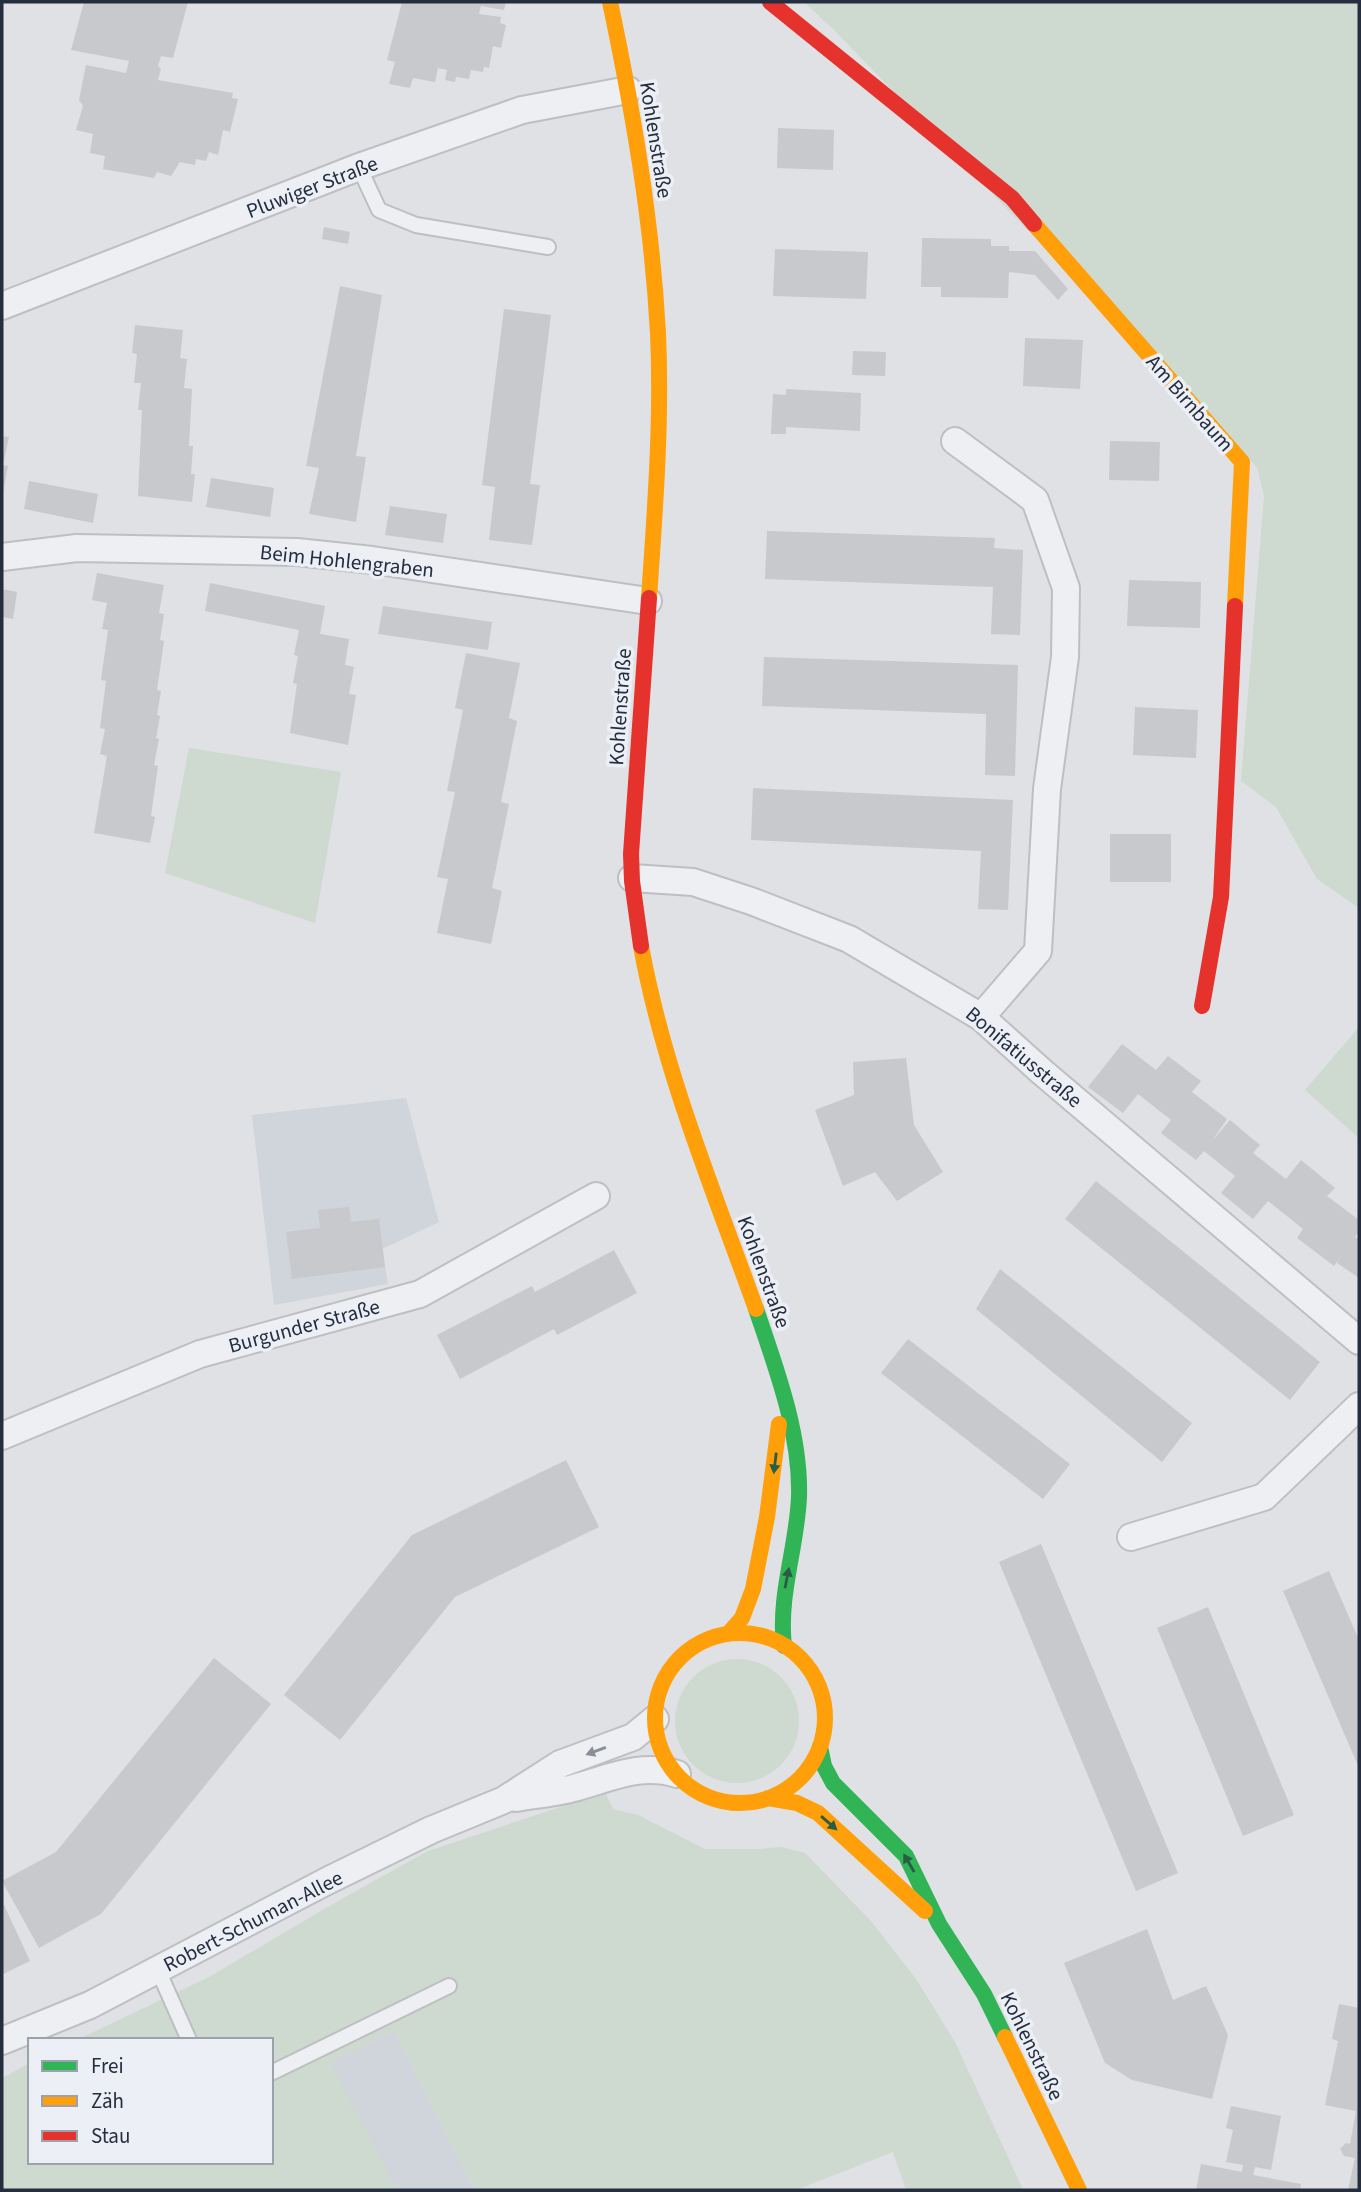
<svg xmlns="http://www.w3.org/2000/svg" width="1361" height="2192" viewBox="0 0 1361 2192" font-family="'Source Sans 3',sans-serif">
  <rect width="100%" height="100%" fill="#dfe1e4"/>
  <path fill="#d0d4db" d="M 406,1098 L 439,1222 L 382,1249 L 388,1284 L 274,1305 L 252,1115 Z
    M 394,2031 L 475,2190 L 252,2190 L 271,2162 L 271,2092 Z"/>
  <path fill="#ced9cf" d="M 804,2 L 1359,2 L 1359,908 L 1317,879 L 1276,807 L 1241,781 L 1264,496 L 1257,467 L 835,31 Z
    M 189,748 L 341,772 L 315,923 L 165,873 Z
    M 1359,1027 L 1359,1138 L 1305,1090 Z
    M675 1721a62 62 0 1 1 124 0a62 62 0 1 1-124 0Z
    M 605,1792 L 613,1809 L 638,1815 L 705,1849 L 760,1849 L 781,1847 L 805,1853 L 870,1920 L 916,1979 L 955,2042 L 1023,2190 L 906,2190 L 893,2152 L 796,2190 L 475,2190 L 394,2031 L 331,2063 L 397,2190 L 2,2190 L 2,2078 L 30,2063 L 30,2162 L 271,2162 L 271,2040 L 77,2040 L 209,1977 L 338,1901 L 428,1851 Z"/>
  <path fill="#c7c9cc" d="M 84,2 L 188,2 L 173,58 L 161,56 L 158,66 L 161,69 L 158,80 L 233,93 L 232,98 L 238,99 L 230,132 L 223,130 L 218,155 L 209,152 L 206,161 L 196,159 L 195,165 L 180,162 L 171,176 L 157,172 L 154,178 L 103,169 L 105,156 L 90,153 L 93,134 L 76,130 L 83,106 L 79,100 L 86,65 L 126,73 L 129,61 L 71,50 Z
    M 402,2 L 506,2 L 504,10 L 481,6 L 479,14 L 501,17 L 500,23 L 506,25 L 501,48 L 493,46 L 489,68 L 484,67 L 483,72 L 471,70 L 469,79 L 456,77 L 455,82 L 445,80 L 447,70 L 438,68 L 435,82 L 413,78 L 410,88 L 389,84 L 395,62 L 387,60 Z
    M 778,128 L 834,130 L 833,170 L 777,168 Z
    M 324,227 L 350,232 L 348,244 L 322,239 Z
    M 922,238 L 991,239 L 991,246 L 1009,246 L 1009,251 L 1035,251 L 1068,289 L 1058,300 L 1035,275 L 1009,272 L 1008,298 L 941,297 L 941,287 L 921,287 Z
    M 775,249 L 868,252 L 866,299 L 773,296 Z
    M 340,286 L 382,295 L 356,456 L 366,457 L 356,522 L 309,514 L 319,468 L 306,466 Z
    M 504,309 L 551,315 L 530,484 L 540,485 L 532,545 L 489,540 L 495,487 L 482,485 Z
    M 135,325 L 183,330 L 180,358 L 187,359 L 184,388 L 192,389 L 189,446 L 193,446 L 191,474 L 195,474 L 192,502 L 138,496 L 142,410 L 138,410 L 141,383 L 134,383 L 137,354 L 132,353 Z
    M 1025,338 L 1083,340 L 1080,389 L 1023,386 Z
    M 853,351 L 886,352 L 885,376 L 852,375 Z
    M 786,389 L 861,393 L 860,431 L 786,427 L 786,434 L 771,434 L 773,394 L 786,395 Z
    M 2,436 L 9,437 L 3,465 L 8,466 L 3,493 Z
    M 1110,441 L 1160,442 L 1159,481 L 1109,480 Z
    M 211,478 L 274,488 L 270,517 L 206,507 Z
    M 29,481 L 98,494 L 93,523 L 24,509 Z
    M 390,506 L 447,514 L 443,543 L 385,535 Z
    M 767,531 L 995,538 L 994,548 L 1023,550 L 1020,635 L 991,634 L 993,587 L 765,579 Z
    M 97,573 L 164,585 L 159,613 L 164,614 L 160,640 L 164,641 L 157,690 L 161,691 L 157,715 L 160,716 L 156,738 L 159,739 L 154,765 L 158,766 L 151,816 L 155,817 L 150,843 L 94,833 L 107,756 L 100,754 L 105,729 L 100,728 L 106,681 L 101,680 L 108,630 L 102,629 L 107,603 L 92,600 Z
    M 1129,580 L 1201,582 L 1200,628 L 1127,626 Z
    M 210,583 L 325,606 L 320,634 L 349,639 L 345,665 L 354,667 L 349,694 L 356,695 L 348,745 L 290,733 L 297,684 L 293,683 L 298,656 L 294,655 L 299,630 L 205,611 Z
    M 2,589 L 17,592 L 13,619 L 2,617 Z
    M 383,606 L 492,622 L 488,650 L 378,634 Z
    M 466,653 L 520,663 L 509,718 L 517,721 L 501,802 L 509,804 L 492,888 L 502,891 L 491,944 L 437,933 L 448,879 L 437,877 L 455,792 L 447,791 L 463,710 L 455,708 Z
    M 764,657 L 1018,665 L 1015,776 L 985,775 L 986,714 L 762,706 Z
    M 1135,707 L 1198,710 L 1196,758 L 1133,755 Z
    M 753,788 L 1013,800 L 1008,910 L 978,909 L 981,851 L 751,840 Z
    M 1110,834 L 1171,834 L 1171,882 L 1110,882 Z
    M 1122,1044 L 1156,1070 L 1168,1056 L 1201,1081 L 1192,1092 L 1227,1119 L 1212,1141 L 1230,1120 L 1260,1145 L 1253,1153 L 1286,1179 L 1301,1160 L 1335,1188 L 1327,1196 L 1359,1220 L 1359,1231 L 1355,1237 L 1359,1240 L 1359,1278 L 1337,1263 L 1342,1255 L 1334,1266 L 1297,1238 L 1303,1229 L 1268,1201 L 1253,1219 L 1221,1193 L 1235,1176 L 1204,1151 L 1196,1160 L 1161,1133 L 1171,1120 L 1138,1094 L 1123,1113 L 1088,1087 Z
    M 906,1058 L 914,1125 L 943,1172 L 897,1201 L 875,1172 L 843,1186 L 815,1110 L 854,1095 L 853,1062 Z
    M 1096,1181 L 1320,1362 L 1290,1400 L 1065,1219 Z
    M 349,1207 L 351,1222 L 379,1219 L 385,1267 L 292,1279 L 286,1232 L 320,1228 L 318,1210 Z
    M 614,1250 L 637,1293 L 557,1335 L 554,1329 L 460,1379 L 437,1335 L 532,1286 L 535,1292 Z
    M 1000,1269 L 1192,1423 L 1162,1462 L 976,1309 Z
    M 908,1339 L 1070,1464 L 1043,1499 L 881,1373 Z
    M 566,1460 L 599,1527 L 455,1597 L 340,1740 L 284,1695 L 412,1535 Z
    M 1041,1544 L 1178,1873 L 1136,1891 L 999,1562 Z
    M 1329,1571 L 1359,1640 L 1359,1768 L 1283,1591 Z
    M 1208,1607 L 1294,1815 L 1243,1836 L 1157,1628 Z
    M 214,1658 L 271,1704 L 101,1914 L 39,1948 L 2,1881 L 56,1852 Z
    M 4,1905 L 30,1961 L 3,1974 L 2,1906 Z
    M 1147,1929 L 1173,2000 L 1206,1986 L 1228,2035 L 1212,2099 L 1132,2080 L 1105,2063 L 1064,1963 Z
    M 1339,2004 L 1359,2008 L 1359,2190 L 1348,2190 L 1355,2158 L 1344,2156 L 1340,2149 L 1346,2143 L 1350,2144 L 1356,2111 L 1325,2105 L 1338,2041 L 1332,2039 Z
    M 1231,2106 L 1281,2116 L 1271,2170 L 1255,2167 L 1253,2175 L 1301,2184 L 1300,2190 L 1196,2190 L 1201,2164 L 1242,2172 L 1243,2165 L 1226,2162 L 1233,2130 L 1226,2128 Z"/>
  <g fill="none" stroke-linecap="round" stroke-linejoin="round">
    <g stroke="#bdbfc2" stroke-width="18">
      <path id="lane" d="M 359,167 L 379,210 L 416,225 L 548,247
        M 158,1970 L 189,2040
        M 271,2073 L 449,1986"/>
    </g>
    <g stroke="#bdbfc2" stroke-width="30">
      <path id="street" d="M 2,306 L 359,167 L 522,110 L 628,90
        M 955,441 L 1035,500 L 1066,588 L 1065,657 L 1047,789 L 1038,951 L 981,1017
        M 2,557 L 77,548 L 297,552 L 372,560 L 648,601
        M 632,878 L 693,882 L 751,901 L 849,939 L 981,1017 L 1041,1071 L 1359,1341
        M 2,1436 L 200,1354 L 420,1294 L 596,1196
        M 1131,1537 L 1264,1497 L 1359,1406
        M 516,1798 C 534,1795 552,1793 570,1789 C 606,1780 639,1762 677,1774
        M 2,2041 L 90,2005 L 327,1881 L 431,1830 L 504,1800 L 560,1764 L 633,1737 L 655,1719"/>
    </g>
    <use href="#lane" stroke="#eeeff2" stroke-width="14"/>
    <use href="#street" stroke="#eeeff2" stroke-width="26"/>
    <path stroke="#30b455" stroke-width="16" d="M 756,1309 C 776,1368 801,1434 799,1497 C 797,1547 778,1595 784,1646
      M 820,1747 L 824,1766 L 833,1783 L 906,1856 L 939,1924 L 984,1994 L 1005,2037"/>
    <path stroke="#ff9f0a" stroke-width="16" d="M 610,2 C 633,111 652,221 658,333 C 662,421 655,510 649,598
      M 1034,224 L 1242,462 L 1235,606
      M 641,946 C 664,1072 713,1189 756,1309
      M655 1718a85 85 0 1 1 170 0a85 85 0 1 1-170 0Z
      M 728,1634 L 742,1618 L 753,1589 L 767,1517 L 779,1424
      M 768,1798 L 797,1803 L 818,1813 L 925,1911
      M 1005,2037 L 1079,2190"/>
    <path stroke="#e5322d" stroke-width="16" d="M 770,2 L 1012,198 L 1034,224
      M 641,946 L 632,881 L 631,854 L 649,598
      M 1202,1006 L 1221,897 L 1235,606"/>
  </g>
  <defs><path id="oneway-solid" d="M-6-.8H1V-3.2L6.5 0L1 3.2V.8H-6Z" transform="scale(1.75)"/></defs>
  <g fill="#295d46">
    <use href="#oneway-solid" transform="translate(775 1463) rotate(97)"/>
    <use href="#oneway-solid" transform="translate(787 1578) rotate(-79)"/>
    <use href="#oneway-solid" transform="translate(829 1823) rotate(41)"/>
    <use href="#oneway-solid" transform="translate(909 1863) rotate(-120)"/>
  </g>
  <use fill="#8a8e98" href="#oneway-solid" transform="translate(596 1751) rotate(160)"/>
  <g text-anchor="middle" stroke-width="7" stroke-linejoin="round" paint-order="stroke">
    <g font-size="21" fill="#252e3e" stroke="#eceff5">
      <text transform="translate(656 140) rotate(81)" y="7">Kohlenstraße</text>
      <text transform="translate(312 187) rotate(-21)" y="7">Pluwiger Straße</text>
      <text transform="translate(1190 403) rotate(49)" y="7">Am Birnbaum</text>
      <text transform="translate(347 561) rotate(6)" y="7">Beim Hohlengraben</text>
      <text transform="translate(620 707) rotate(-86)" y="7">Kohlenstraße</text>
      <text transform="translate(1024 1057) rotate(40)" y="7">Bonifatiusstraße</text>
      <text transform="translate(764 1272) rotate(70)" y="7">Kohlenstraße</text>
      <text transform="translate(304 1326) rotate(-15)" y="7">Burgunder Straße</text>
      <text transform="translate(253 1921) rotate(-27)" y="7">Robert-Schuman-Allee</text>
      <text transform="translate(1032 2046) rotate(64)" y="7">Kohlenstraße</text>
    </g>
  </g>
  <rect width="1361" height="2192" fill="none" stroke="#252e3e" stroke-width="7"/>
  <rect x="28" y="2038" width="245" height="126" fill="#eceff5" stroke="#9ca2ac" stroke-width="2"/>
  <rect x="42" y="2061" width="35" height="10" fill="#30b455" stroke="#9ca2ac" stroke-width="2"/>
  <text x="91" y="2073" font-size="21" fill="#252e3e">Frei</text>
  <rect x="42" y="2096" width="35" height="10" fill="#ff9f0a" stroke="#9ca2ac" stroke-width="2"/>
  <text x="91" y="2108" font-size="21" fill="#252e3e">Zäh</text>
  <rect x="42" y="2131" width="35" height="10" fill="#e5322d" stroke="#9ca2ac" stroke-width="2"/>
  <text x="91" y="2143" font-size="21" fill="#252e3e">Stau</text>
</svg>
